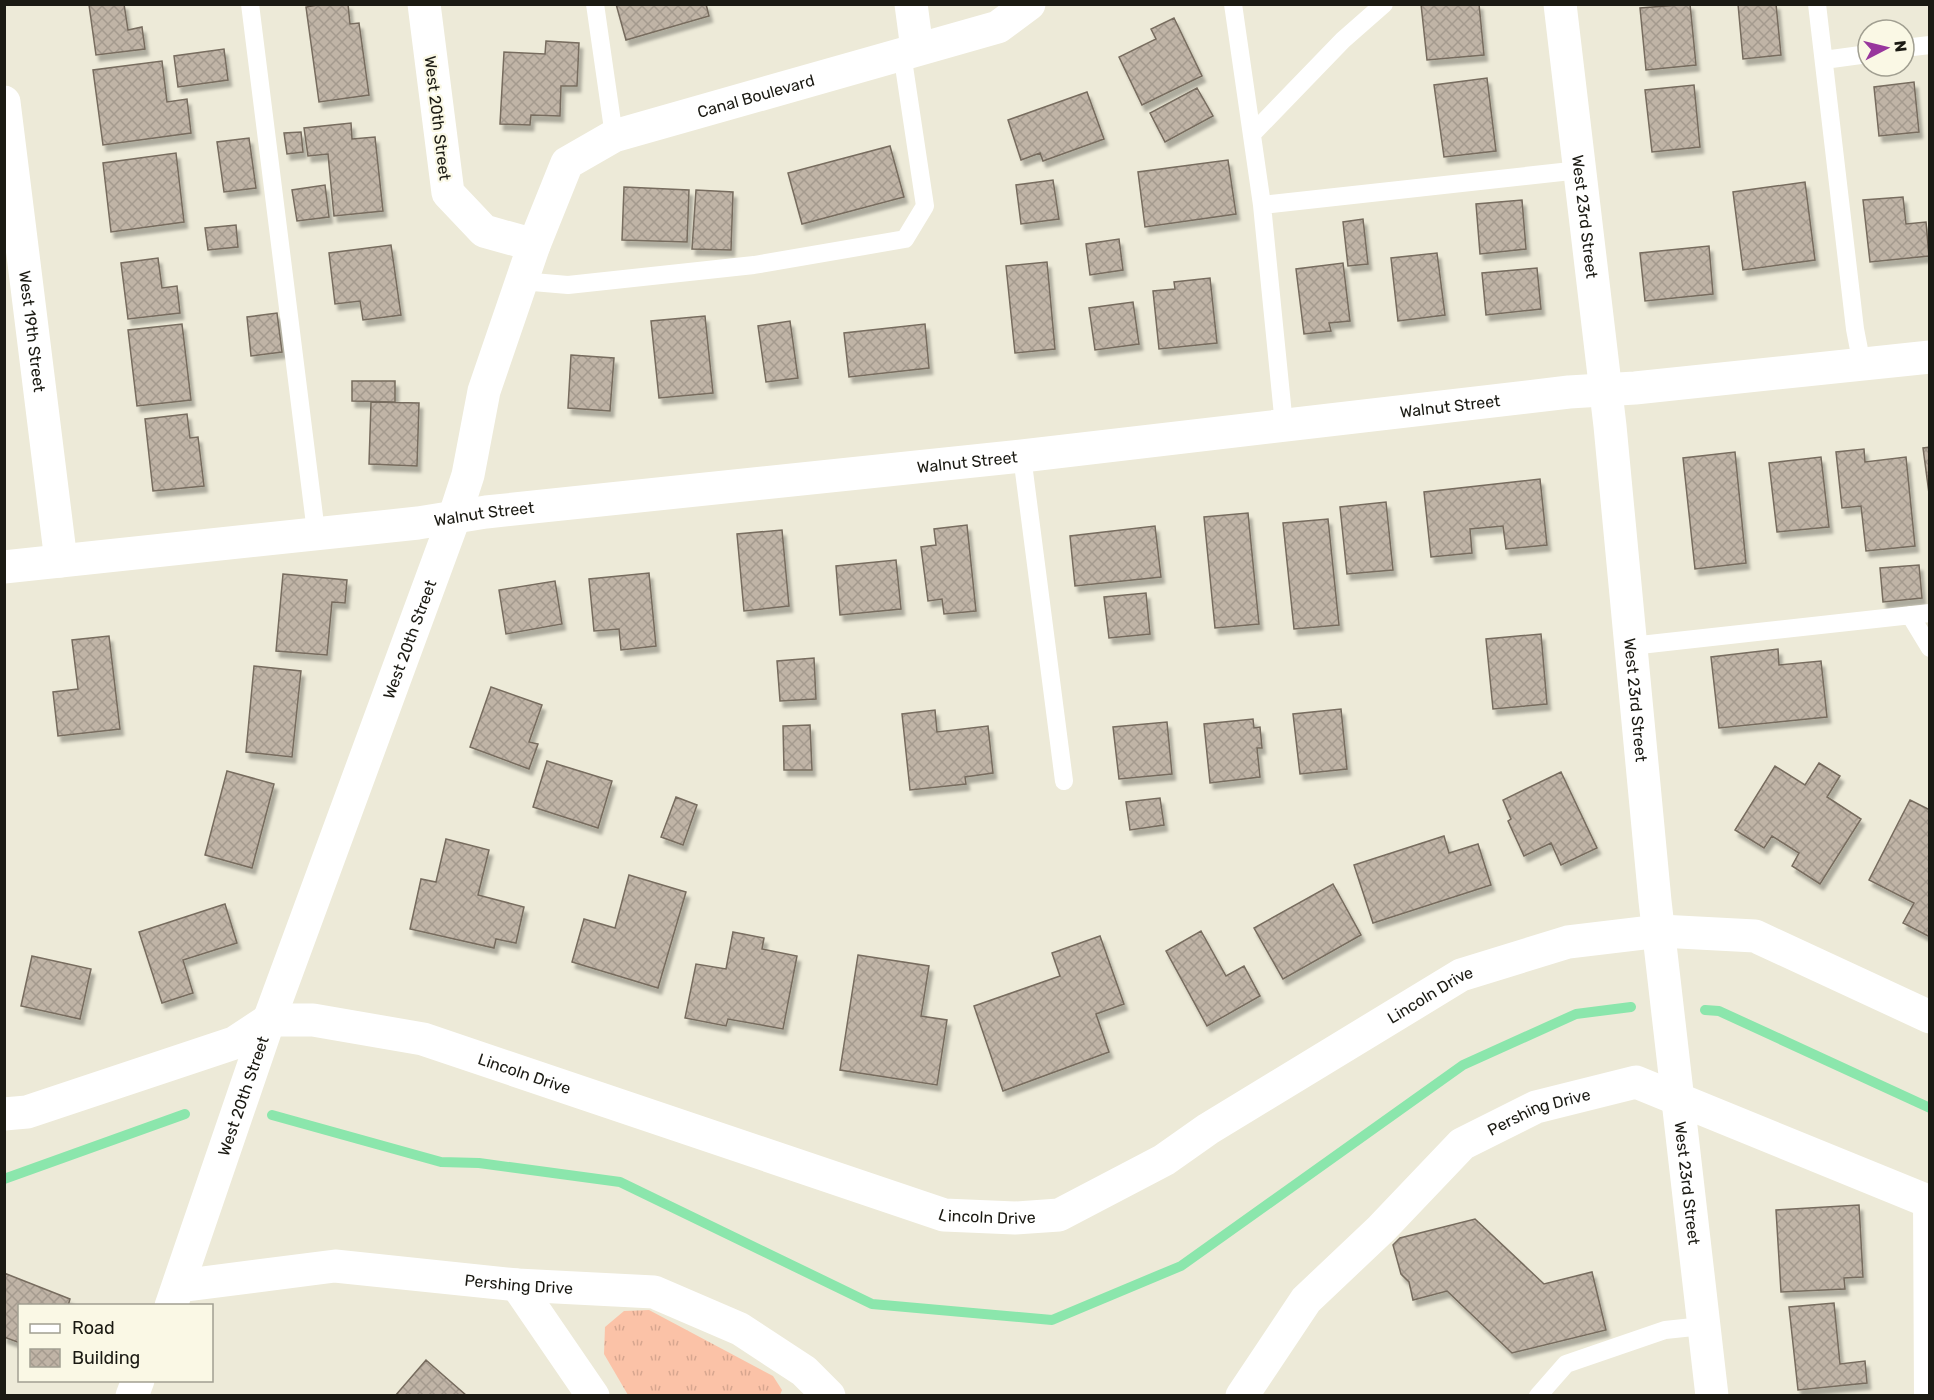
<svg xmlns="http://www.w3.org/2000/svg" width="1934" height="1400" viewBox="0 0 1934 1400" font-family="Rubik,sans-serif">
  <defs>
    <pattern id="grass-tufts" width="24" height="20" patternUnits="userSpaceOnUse" patternTransform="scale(1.5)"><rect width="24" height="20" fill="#fbc2a7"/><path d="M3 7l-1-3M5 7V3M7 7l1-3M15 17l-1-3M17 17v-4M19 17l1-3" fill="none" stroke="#d7a68f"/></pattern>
    <pattern id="building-cross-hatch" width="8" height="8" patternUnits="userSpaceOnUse" patternTransform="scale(1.5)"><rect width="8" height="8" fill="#c0b4a6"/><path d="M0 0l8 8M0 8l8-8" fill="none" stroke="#a49a8e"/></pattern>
    <filter id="shadow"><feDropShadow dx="3.5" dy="6" stdDeviation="1.5" flood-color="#0004"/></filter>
  </defs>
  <rect width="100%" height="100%" fill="#edead8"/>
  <path fill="url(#grass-tufts)" d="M 649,1310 L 773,1376 L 782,1390 L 780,1395 L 628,1395 L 604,1354 L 605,1327 L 624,1311 Z"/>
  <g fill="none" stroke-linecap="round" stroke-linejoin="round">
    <path stroke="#8be6ac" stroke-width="10" d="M 1705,1010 L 1719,1011 L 1930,1108
      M 272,1115 L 441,1162 L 479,1163 L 620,1182 L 872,1304 L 1052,1320 L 1181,1266 L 1463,1065 L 1576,1014 L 1631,1007
      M 4,1179 L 185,1114"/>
  </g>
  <path fill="url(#building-cross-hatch)" stroke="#776c5e" stroke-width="1.5" filter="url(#shadow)" d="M 124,4 L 128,30 L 142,27 L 145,49 L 96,55 L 89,5 Z
    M 323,4 L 348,4 L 350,24 L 359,23 L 369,95 L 319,102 L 306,7 Z
    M 616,4 L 706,4 L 709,16 L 626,40 Z
    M 1421,4 L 1479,4 L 1484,55 L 1427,60 Z
    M 1690,4 L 1696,65 L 1646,70 L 1640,8 Z
    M 1738,4 L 1776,4 L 1781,55 L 1743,59 Z
    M 1174,18 L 1202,76 L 1142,105 L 1119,57 L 1156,39 L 1151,29 Z
    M 546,41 L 579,43 L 577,86 L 561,86 L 560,116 L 531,115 L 530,125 L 500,124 L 504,52 L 545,54 Z
    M 224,49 L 228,80 L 178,87 L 174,56 Z
    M 162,61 L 167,102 L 187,99 L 191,133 L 103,145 L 93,70 Z
    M 1487,78 L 1496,151 L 1444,157 L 1434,85 Z
    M 1914,82 L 1919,132 L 1879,136 L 1874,87 Z
    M 1694,85 L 1700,147 L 1652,152 L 1645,90 Z
    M 1197,88 L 1213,116 L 1165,142 L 1150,113 Z
    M 1087,92 L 1104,139 L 1043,161 L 1040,153 L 1021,160 L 1008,120 Z
    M 351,123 L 352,139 L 375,137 L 383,211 L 334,216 L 328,154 L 308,156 L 304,128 Z
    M 301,132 L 303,152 L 287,154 L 284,133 Z
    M 249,138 L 256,188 L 224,192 L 217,142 Z
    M 890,146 L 904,197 L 802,224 L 788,173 Z
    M 176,153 L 184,222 L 111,232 L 103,163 Z
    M 1228,160 L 1236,214 L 1145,227 L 1138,172 Z
    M 1053,180 L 1059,219 L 1021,224 L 1016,185 Z
    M 1805,182 L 1815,260 L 1743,270 L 1733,192 Z
    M 325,185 L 329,217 L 297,221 L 292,190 Z
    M 624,187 L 689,190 L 687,242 L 622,240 Z
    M 696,190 L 733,192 L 731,250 L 692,249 Z
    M 1903,197 L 1906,224 L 1926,222 L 1929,256 L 1870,262 L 1863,200 Z
    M 1522,200 L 1526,249 L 1480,254 L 1476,204 Z
    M 1363,219 L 1368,264 L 1348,266 L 1343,222 Z
    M 236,225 L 238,247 L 208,250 L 205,228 Z
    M 1119,239 L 1123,270 L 1090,275 L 1086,244 Z
    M 391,245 L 401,315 L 363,320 L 360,301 L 335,304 L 329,253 Z
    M 1709,246 L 1713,294 L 1645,301 L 1640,253 Z
    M 1437,253 L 1445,315 L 1398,321 L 1391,258 Z
    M 158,258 L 162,288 L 177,286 L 180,313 L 128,319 L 121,263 Z
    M 1047,262 L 1055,349 L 1015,353 L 1006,266 Z
    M 1343,263 L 1350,321 L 1329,323 L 1331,331 L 1304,334 L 1296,269 Z
    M 1537,268 L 1541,309 L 1486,315 L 1482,273 Z
    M 1210,278 L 1217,343 L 1159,349 L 1153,291 L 1175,289 L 1174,282 Z
    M 1133,302 L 1139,344 L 1095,350 L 1089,308 Z
    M 277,313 L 282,352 L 251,356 L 247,317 Z
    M 705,316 L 713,393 L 659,398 L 651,321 Z
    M 790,321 L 798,378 L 766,382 L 758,326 Z
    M 182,324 L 191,400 L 137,406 L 128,330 Z
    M 925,324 L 929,368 L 849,377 L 844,333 Z
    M 571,355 L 614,358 L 610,411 L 568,408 Z
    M 352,381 L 395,381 L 395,402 L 352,401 Z
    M 371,402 L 419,403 L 417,466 L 369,464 Z
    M 187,414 L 190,438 L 198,437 L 204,486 L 153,491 L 145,419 Z
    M 1930,447 L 1930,501 L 1923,448 Z
    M 1864,449 L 1865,462 L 1906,457 L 1915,546 L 1866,551 L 1861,506 L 1842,508 L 1836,452 Z
    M 1735,452 L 1746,563 L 1695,569 L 1683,458 Z
    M 1821,457 L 1829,527 L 1777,532 L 1769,463 Z
    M 1540,479 L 1547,545 L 1506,549 L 1503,526 L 1470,529 L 1472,553 L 1431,557 L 1424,492 Z
    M 1386,502 L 1393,570 L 1347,574 L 1340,507 Z
    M 1248,513 L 1259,624 L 1215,628 L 1204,517 Z
    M 1328,519 L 1339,625 L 1294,629 L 1283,523 Z
    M 967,525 L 976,611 L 944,614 L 942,599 L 928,601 L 921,547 L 936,545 L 934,529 Z
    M 1155,526 L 1161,577 L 1075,586 L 1070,536 Z
    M 782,530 L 789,606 L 744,611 L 737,534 Z
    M 896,560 L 901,609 L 840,615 L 836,566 Z
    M 1919,565 L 1922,598 L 1883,602 L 1880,568 Z
    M 649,573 L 656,646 L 621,650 L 619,629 L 594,631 L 589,579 Z
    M 283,574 L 347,580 L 345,603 L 332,602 L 327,655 L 276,651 Z
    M 555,581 L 562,624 L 506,634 L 499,590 Z
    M 1146,593 L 1150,634 L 1109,638 L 1104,597 Z
    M 1541,634 L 1547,704 L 1493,709 L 1486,639 Z
    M 109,636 L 120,729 L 58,736 L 53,692 L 78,689 L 72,640 Z
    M 1778,649 L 1779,665 L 1821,661 L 1827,717 L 1719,728 L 1711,657 Z
    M 814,658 L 816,699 L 780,701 L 777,661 Z
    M 254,666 L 301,671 L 292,757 L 246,752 Z
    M 491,687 L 542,705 L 529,742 L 538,744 L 529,769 L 470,747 Z
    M 1341,709 L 1347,769 L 1300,774 L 1293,714 Z
    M 935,710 L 937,732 L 988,726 L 993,773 L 965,777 L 966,784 L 910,790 L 902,714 Z
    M 1253,719 L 1254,728 L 1260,727 L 1262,748 L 1257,748 L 1260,777 L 1210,783 L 1204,724 Z
    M 1167,722 L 1172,774 L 1119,779 L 1113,727 Z
    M 810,725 L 812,770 L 784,770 L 783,726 Z
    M 547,761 L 612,781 L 598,828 L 533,807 Z
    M 1819,763 L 1840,776 L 1827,797 L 1861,819 L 1820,884 L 1792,866 L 1799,853 L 1772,836 L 1764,848 L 1735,830 L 1775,766 L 1805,785 Z
    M 227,771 L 274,784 L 252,868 L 205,855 Z
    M 1561,772 L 1597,848 L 1561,865 L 1551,843 L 1524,856 L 1508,821 L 1511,819 L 1503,800 Z
    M 676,797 L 697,805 L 683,845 L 661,837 Z
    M 1160,798 L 1164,825 L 1130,830 L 1126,802 Z
    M 1910,800 L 1930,810 L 1930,937 L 1903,923 L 1914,903 L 1869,880 Z
    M 1444,836 L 1449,853 L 1478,844 L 1491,885 L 1373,923 L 1354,865 Z
    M 446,839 L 489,850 L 478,895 L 524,907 L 516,943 L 496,939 L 494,948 L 410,929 L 421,879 L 436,882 Z
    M 629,875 L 686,892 L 658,988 L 572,962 L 584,919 L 615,928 Z
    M 1333,884 L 1361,935 L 1283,979 L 1254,928 Z
    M 225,904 L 237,943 L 183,960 L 193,993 L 162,1003 L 139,932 Z
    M 1201,931 L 1226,976 L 1244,966 L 1260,996 L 1207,1026 L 1166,951 Z
    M 733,932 L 764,938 L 762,949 L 797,956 L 783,1029 L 728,1019 L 726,1026 L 685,1018 L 696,964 L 726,969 Z
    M 1100,936 L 1124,1004 L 1096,1014 L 1109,1052 L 1003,1091 L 974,1006 L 1060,976 L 1052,953 Z
    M 858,955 L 929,966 L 921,1016 L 947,1020 L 937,1085 L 840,1070 Z
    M 32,956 L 91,969 L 80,1019 L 21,1006 Z
    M 1859,1205 L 1863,1277 L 1844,1278 L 1845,1289 L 1781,1292 L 1776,1210 Z
    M 1475,1219 L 1544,1284 L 1592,1272 L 1606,1330 L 1512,1353 L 1447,1291 L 1413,1300 L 1409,1282 L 1401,1274 L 1393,1245 L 1400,1238 Z
    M 4,1273 L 70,1299 L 68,1306 L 20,1306 L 20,1343 L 4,1337 Z
    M 1834,1303 L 1840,1364 L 1865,1361 L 1867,1383 L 1798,1390 L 1789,1307 Z
    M 426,1360 L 443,1375 L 467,1396 L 395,1396 Z"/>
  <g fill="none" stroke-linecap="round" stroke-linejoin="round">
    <path stroke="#fff" stroke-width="18" d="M 250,4 L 316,532
      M 595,4 L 614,136
      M 1233,4 L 1262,205 L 1284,425
      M 1817,4 L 1855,329 L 1862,365
      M 1904,48 L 1930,45
      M 1824,60 L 1868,54
      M 1254,132 L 1343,40 L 1384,4
      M 1262,205 L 1580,170
      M 521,281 L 568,285 L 754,265 L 905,239 L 925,206 L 902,53
      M 1022,456 L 1064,781
      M 1910,615 L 1930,648
      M 1631,646 L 1930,613
      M 1922,1198 L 1923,1396
      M 1538,1396 L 1566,1364 L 1665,1330 L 1703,1326"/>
    <g stroke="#fff" stroke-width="33">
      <path d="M 911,4 L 917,49"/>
      <path id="s1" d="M 1560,4 L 1610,426 L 1655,901 L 1712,1396"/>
      <path id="s2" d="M 4,102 L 61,561"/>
      <path id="s3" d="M 534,245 L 567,163 L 614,136 L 998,27 L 1029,4"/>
      <path id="s4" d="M 4,567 L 418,523 L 486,512 L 1022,456 L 1569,392 L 1635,388 L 1930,357"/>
      <path id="s5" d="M 4,1114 L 27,1112 L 234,1043 L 269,1020 L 313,1020 L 423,1039 L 944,1215 L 1015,1218 L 1059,1215 L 1164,1160 L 1208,1129 L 1461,975 L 1568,942 L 1660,931 L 1755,936 L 1930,1017"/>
      <path d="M 517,1285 L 593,1396"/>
      <path id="s6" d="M 179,1286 L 335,1266 L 517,1285 L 654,1292 L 740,1329 L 804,1371 L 829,1396"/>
      <path id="s7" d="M 171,1306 L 269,1020 L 454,518 L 468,475 L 484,391 L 534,245 L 484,231 L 448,193 L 424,4"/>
      <path d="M 132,1396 L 138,1380"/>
      <path id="s8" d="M 1242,1396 L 1306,1300 L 1381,1229 L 1462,1144 L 1536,1107 L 1636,1082 L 1930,1202"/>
    </g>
  </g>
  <g text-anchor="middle" stroke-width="4.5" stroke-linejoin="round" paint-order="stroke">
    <g font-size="16" fill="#1b1a13" stroke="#faf8e5">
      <text dy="6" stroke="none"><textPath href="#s3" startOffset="290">Canal Boulevard</textPath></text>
      <text transform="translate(438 118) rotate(83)" y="6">West 20th Street</text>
      <text dy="6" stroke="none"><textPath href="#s1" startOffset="214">West 23rd Street</textPath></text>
      <text dy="6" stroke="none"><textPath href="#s2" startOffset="231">West 19th Street</textPath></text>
      <text dy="6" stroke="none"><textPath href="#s4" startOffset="1455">Walnut Street</textPath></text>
      <text dy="6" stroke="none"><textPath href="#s4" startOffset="969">Walnut Street</textPath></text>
      <text dy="6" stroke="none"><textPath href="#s4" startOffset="483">Walnut Street</textPath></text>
      <text dy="6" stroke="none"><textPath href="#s7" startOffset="708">West 20th Street</textPath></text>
      <text dy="6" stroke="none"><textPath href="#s1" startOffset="700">West 23rd Street</textPath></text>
      <text dy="6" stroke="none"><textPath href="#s5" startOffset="1536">Lincoln Drive</textPath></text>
      <text dy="6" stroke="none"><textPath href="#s5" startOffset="546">Lincoln Drive</textPath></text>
      <text dy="6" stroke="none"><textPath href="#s7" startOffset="222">West 20th Street</textPath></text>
      <text dy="6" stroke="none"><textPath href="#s8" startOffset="420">Pershing Drive</textPath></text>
      <text dy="6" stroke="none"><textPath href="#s1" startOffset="1186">West 23rd Street</textPath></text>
      <text dy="6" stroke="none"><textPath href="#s5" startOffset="1032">Lincoln Drive</textPath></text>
      <text dy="6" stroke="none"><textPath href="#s6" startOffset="342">Pershing Drive</textPath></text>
    </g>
  </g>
  <rect width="1934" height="1400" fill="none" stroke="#1b1a13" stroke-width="12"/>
  <rect x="18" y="1304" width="195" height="78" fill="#faf8e5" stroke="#a19f91" stroke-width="1.5"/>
  <rect x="30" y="1324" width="30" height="9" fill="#ffffff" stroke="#a19f91" stroke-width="1.5"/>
  <text x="72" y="1334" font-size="18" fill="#1b1a13">Road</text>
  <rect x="30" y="1349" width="30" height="18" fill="url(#building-cross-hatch)" stroke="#a19f91" stroke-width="1.5"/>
  <text x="72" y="1364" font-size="18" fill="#1b1a13">Building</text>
  <g transform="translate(1886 48) rotate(83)"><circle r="28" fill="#faf8e5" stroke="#a19f91" stroke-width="1.5"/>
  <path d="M0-4.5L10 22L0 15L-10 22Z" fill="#98369d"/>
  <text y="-9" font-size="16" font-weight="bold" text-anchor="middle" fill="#1b1a13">N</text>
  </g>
</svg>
